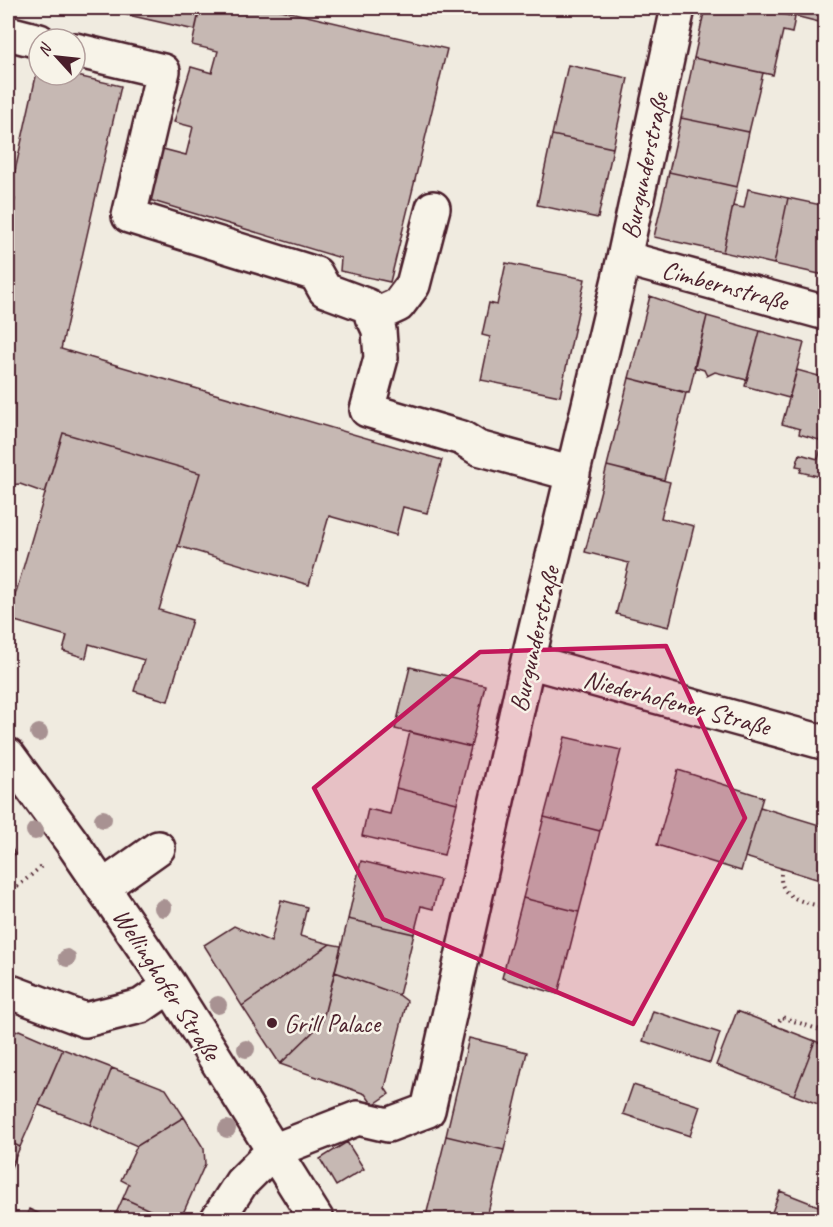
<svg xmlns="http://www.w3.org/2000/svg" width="833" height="1227" viewBox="0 0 833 1227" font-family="Caveat,sans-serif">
  <rect width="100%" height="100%" fill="#f0ebe0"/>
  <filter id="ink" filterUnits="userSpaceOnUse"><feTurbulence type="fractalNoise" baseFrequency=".0167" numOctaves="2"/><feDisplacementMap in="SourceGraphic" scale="12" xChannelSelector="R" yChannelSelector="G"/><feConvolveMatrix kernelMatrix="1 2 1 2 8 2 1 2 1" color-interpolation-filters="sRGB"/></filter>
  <g filter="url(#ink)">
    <path fill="#c6b8b3" stroke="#4a1f2b" stroke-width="1.5" d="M 97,8 L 200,8 L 195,30 Z
      M 200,8 L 273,8 L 447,49 L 390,282 L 340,271 L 341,258 L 143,198 L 159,148 L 186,155 L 193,127 L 174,122 L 191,67 L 212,73 L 218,51 L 192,45 Z
      M 705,8 L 754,8 L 795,17 L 792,33 L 783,31 L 773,75 L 694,58 Z
      M 793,8 L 826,8 L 823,23 L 791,15 Z
      M 694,58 L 763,73 L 749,132 L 681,118 Z
      M 568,65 L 628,78 L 613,148 L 552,135 Z
      M 38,67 L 39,75 L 73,75 L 121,86 L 61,349 L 442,460 L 427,513 L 403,507 L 396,535 L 329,516 L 309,585 L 178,546 L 200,473 L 63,433 L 45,493 L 20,484 L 8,485 L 8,231 L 15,199 L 9,198 Z
      M 681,118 L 749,132 L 737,187 L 669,172 Z
      M 552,135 L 613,148 L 598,218 L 537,205 Z
      M 669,172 L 737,187 L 723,252 L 654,237 Z
      M 748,189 L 788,198 L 774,264 L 723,252 L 733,206 L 744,208 Z
      M 788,198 L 826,206 L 824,275 L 774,264 Z
      M 506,263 L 585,279 L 560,396 L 481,380 L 490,337 L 482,335 L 489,303 L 497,305 Z
      M 650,296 L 707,316 L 689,393 L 629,378 Z
      M 707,316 L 760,331 L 747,380 L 715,372 L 707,376 L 704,370 L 694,367 Z
      M 760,331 L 804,343 L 789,398 L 745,386 Z
      M 797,370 L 826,378 L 826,442 L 799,434 L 800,429 L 782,424 Z
      M 629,378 L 686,393 L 664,480 L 607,466 Z
      M 63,433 L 200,473 L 159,610 L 192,620 L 168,701 L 134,691 L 144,660 L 89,644 L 86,658 L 63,651 L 67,636 L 8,619 Z
      M 823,441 L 826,442 L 826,478 L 800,472 L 802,467 L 796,466 L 800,454 L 818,459 Z
      M 607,466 L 670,482 L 661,518 L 694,526 L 669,627 L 616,614 L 629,563 L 585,552 Z
      M 410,667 L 485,685 L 471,747 L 395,729 Z
      M 410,732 L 471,747 L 457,803 L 396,788 Z
      M 565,737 L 621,750 L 600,831 L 544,817 Z
      M 678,770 L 763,797 L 741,871 L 657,845 Z
      M 396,788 L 457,803 L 444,855 L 362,836 L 368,809 L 390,814 Z
      M 760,807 L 826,827 L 826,882 L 745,857 Z
      M 544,817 L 600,831 L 579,912 L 523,898 Z
      M 8,842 L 15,854 L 8,859 Z
      M 361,861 L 440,880 L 433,909 L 421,906 L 414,934 L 348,919 Z
      M 523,898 L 579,912 L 558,994 L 502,978 Z
      M 281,900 L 307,907 L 300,936 L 330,944 L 242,1006 L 204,945 L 234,926 L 271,942 Z
      M 348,919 L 414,934 L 399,995 L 335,972 Z
      M 330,944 L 341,946 L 322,1023 L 280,1064 L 242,1006 Z
      M 335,972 L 399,995 L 407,1001 L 385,1088 L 389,1094 L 373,1105 L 365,1094 L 280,1064 L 322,1023 Z
      M 653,1011 L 720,1033 L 710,1063 L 643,1041 Z
      M 737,1011 L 815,1041 L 794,1095 L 716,1065 Z
      M 19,1030 L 63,1049 L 20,1147 L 8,1141 L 8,1036 Z
      M 469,1038 L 527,1052 L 504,1150 L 446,1136 Z
      M 815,1041 L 826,1045 L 826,1107 L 794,1095 Z
      M 63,1049 L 112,1068 L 90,1125 L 39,1105 Z
      M 112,1068 L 166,1089 L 184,1117 L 137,1146 L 90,1125 Z
      M 633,1085 L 700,1106 L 690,1136 L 623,1114 Z
      M 184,1117 L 204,1149 L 205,1164 L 180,1220 L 172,1220 L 123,1198 L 129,1184 L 121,1180 L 137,1146 Z
      M 446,1136 L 504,1150 L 486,1220 L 425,1220 Z
      M 8,1141 L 20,1147 L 8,1174 Z
      M 347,1142 L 364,1169 L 336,1186 L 320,1159 Z
      M 780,1191 L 826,1209 L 826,1220 L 769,1220 Z
      M 123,1198 L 172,1220 L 113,1220 Z
      M 29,1209 L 53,1220 L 25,1220 Z"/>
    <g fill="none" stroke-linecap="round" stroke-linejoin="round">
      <g stroke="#4a1f2b" stroke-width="38">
        <path id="minor" d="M 8,33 L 39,41
          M 75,50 L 163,71 L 129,216 L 316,274 L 325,290 L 368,306 L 379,330 L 381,358 L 367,410 L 462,438 L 478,448 L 573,474
          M 624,258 L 826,313
          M 372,317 L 398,305 L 413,285 L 433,208
          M 528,661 L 826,743
          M 8,755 L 71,841 L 170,986 L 317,1220
          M 103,887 L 158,848
          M 8,991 L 85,1020 L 141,1006 L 170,986
          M 217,1220 L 241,1183 L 273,1151 L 358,1118 L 388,1125 L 428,1110 L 528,661 L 624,258 L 678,8"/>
      </g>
      <path stroke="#4a1f2b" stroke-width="4" stroke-dasharray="1.5 4.5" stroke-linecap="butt" d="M 782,868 C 775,899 803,901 826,908
        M 8,895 L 44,864
        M 776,1026 L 782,1017 L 826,1032"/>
      <use href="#minor" stroke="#f7f3e8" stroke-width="33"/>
    </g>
    <g fill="#a89292">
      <circle cx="39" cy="733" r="9"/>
      <circle cx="103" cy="819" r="9"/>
      <circle cx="35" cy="831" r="9"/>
      <circle cx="163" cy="908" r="9"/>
      <circle cx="67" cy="958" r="9"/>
      <circle cx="218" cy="1005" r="9"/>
      <circle cx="246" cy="1049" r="9"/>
      <circle cx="227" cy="1129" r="9"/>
    </g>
  </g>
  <path fill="#c2185b" fill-opacity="0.2" stroke="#c2185b" stroke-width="4.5" stroke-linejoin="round" d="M 666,646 L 745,818 L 633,1024 L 383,919 L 314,788 L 480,652 Z"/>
  <circle fill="#4a1f2b" stroke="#f7f3e8" stroke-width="2" cx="272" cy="1023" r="6"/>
  <g text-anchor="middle" stroke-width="5" stroke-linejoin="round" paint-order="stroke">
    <g font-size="26" fill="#4a1f2b" stroke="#f7f3e8">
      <text transform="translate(644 166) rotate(-78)" y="9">Burgunderstraße</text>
      <text transform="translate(725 285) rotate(15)" y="9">Cimbernstraße</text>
      <text transform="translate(534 639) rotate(-77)" y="9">Burgunderstraße</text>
      <text transform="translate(677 702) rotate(15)" y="9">Niederhofener Straße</text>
      <text transform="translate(167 984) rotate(57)" y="9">Wellinghofer Straße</text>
    </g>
    <g font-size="26" fill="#4a1f2b" stroke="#f7f3e8" text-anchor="start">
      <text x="284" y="1032">Grill Palace</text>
    </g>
  </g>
  <rect width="833" height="1227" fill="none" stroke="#f7f3e8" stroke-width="30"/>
  <rect x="15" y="15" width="803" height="1197" fill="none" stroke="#4a1f2b" stroke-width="2" filter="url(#ink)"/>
  <g transform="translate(57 57) rotate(297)"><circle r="28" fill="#f7f3e8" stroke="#b29e9c" stroke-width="1.5"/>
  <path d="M0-4.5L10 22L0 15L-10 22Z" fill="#4a1f2b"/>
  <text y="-9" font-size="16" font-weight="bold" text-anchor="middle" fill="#4a1f2b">N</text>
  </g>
</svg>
